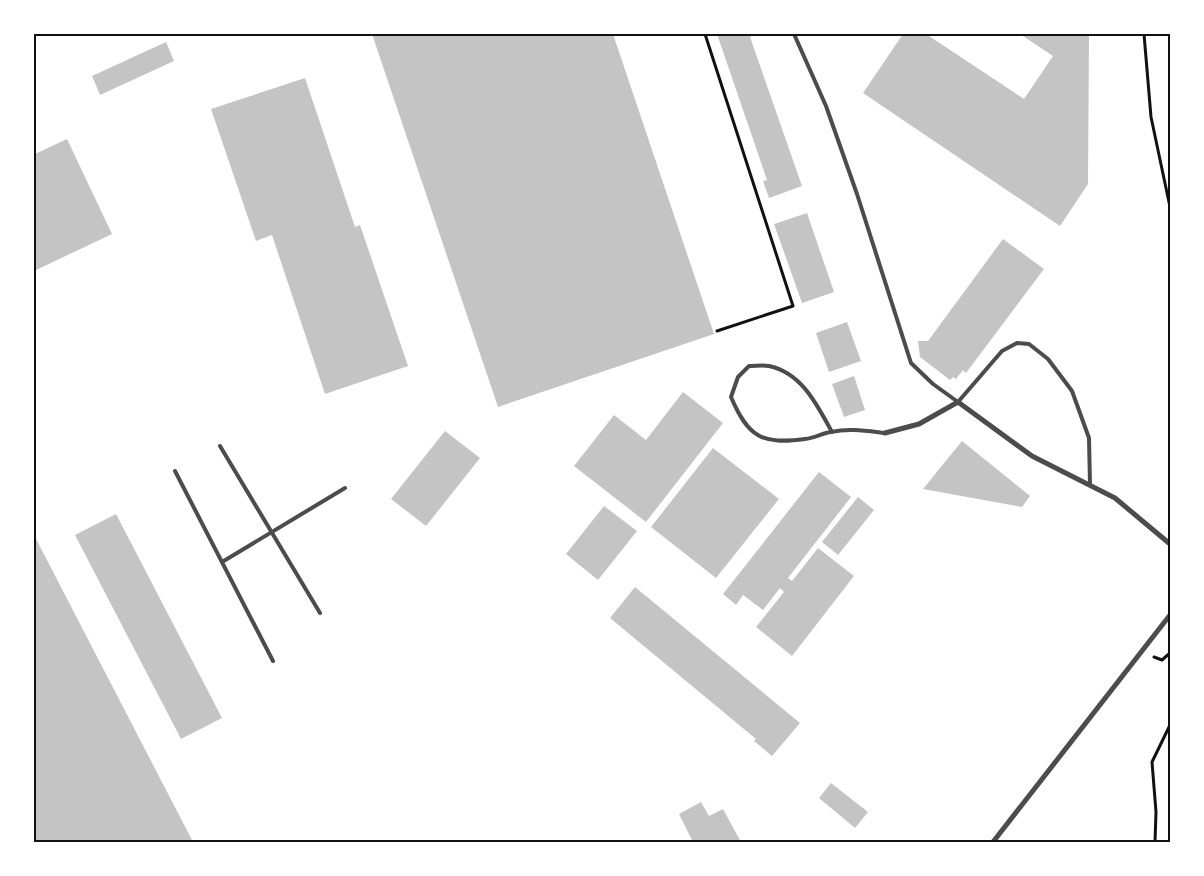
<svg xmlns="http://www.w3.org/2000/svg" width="1204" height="876" viewBox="0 0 1204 876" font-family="'Times New Roman',serif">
  <rect width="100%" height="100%" fill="#fff"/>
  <path fill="#c4c4c4" d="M 372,34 L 613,34 L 714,334 L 498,407 Z
    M 717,34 L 757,34 L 750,37 L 802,186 L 769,198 L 763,181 L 767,180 Z
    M 903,34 L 926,34 L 1024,99 L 1053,56 L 1020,34 L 1089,34 L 1088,184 L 1060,226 L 863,93 Z
    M 166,42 L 174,61 L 100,95 L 92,76 Z
    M 305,78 L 355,227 L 360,225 L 408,366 L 325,394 L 272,235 L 256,241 L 211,109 Z
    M 67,139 L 112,234 L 34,271 L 34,151 L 35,154 Z
    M 807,213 L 834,292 L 802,303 L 774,224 Z
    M 1003,239 L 1044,269 L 966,373 L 963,370 L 956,379 L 953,377 L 950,380 L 920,357 L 918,341 L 928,341 Z
    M 847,322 L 861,361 L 829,372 L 816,333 Z
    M 854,376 L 865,410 L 844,417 L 832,384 Z
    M 683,392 L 723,423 L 646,522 L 574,466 L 614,415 L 646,440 Z
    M 445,431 L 480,458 L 426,526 L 391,499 Z
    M 962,441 L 1030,496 L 1022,507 L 923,489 Z
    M 713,448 L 779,499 L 716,578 L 651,527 Z
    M 819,472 L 851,497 L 788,578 L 792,581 L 818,548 L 854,576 L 792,656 L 756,627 L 784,592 L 780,588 L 763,610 L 743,595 L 736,605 L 723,594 Z
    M 858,497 L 874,510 L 838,555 L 822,542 Z
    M 604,506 L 637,531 L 598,580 L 566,554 Z
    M 116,514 L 222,718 L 181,739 L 75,535 Z
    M 34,535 L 193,842 L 34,842 Z
    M 635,587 L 800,723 L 772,756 L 754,741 L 756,739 L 610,618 Z
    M 831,783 L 868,812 L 855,828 L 819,798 Z
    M 701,802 L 709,816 L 723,809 L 741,842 L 693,842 L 679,814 Z"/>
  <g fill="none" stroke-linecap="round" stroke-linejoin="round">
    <path stroke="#111" stroke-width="3" d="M 705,34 L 793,306 L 717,331
      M 1144,34 L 1151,117 L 1170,207
      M 1154,657 L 1162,660 L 1170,653
      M 1155,842 L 1156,812 L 1152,762 L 1170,725"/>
    <path stroke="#4c4c4c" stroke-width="4" d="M 794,34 L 826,106 L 857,194 L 911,363 L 933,384 L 958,402 L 1002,351 L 1017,343 L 1029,344 L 1048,359 L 1072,391 L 1089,438 L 1090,485
      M 832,432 C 817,405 802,373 769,366 C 763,365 756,366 749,366 L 738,377 L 731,397 C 748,437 762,445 805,439 C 814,438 823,433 831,432 C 849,428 867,431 885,433
      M 220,446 L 320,613
      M 175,471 L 273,661
      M 222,562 L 345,488"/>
    <path stroke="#4c4c4c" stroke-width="5" d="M 885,433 L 919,424 L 958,402 L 1032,456 L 1115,498 L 1170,544
      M 993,842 L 1170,615"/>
  </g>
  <rect width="1204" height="876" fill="none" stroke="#ffffff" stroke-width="70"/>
  <rect x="35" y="35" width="1134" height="806" fill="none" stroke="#111" stroke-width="2"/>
</svg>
